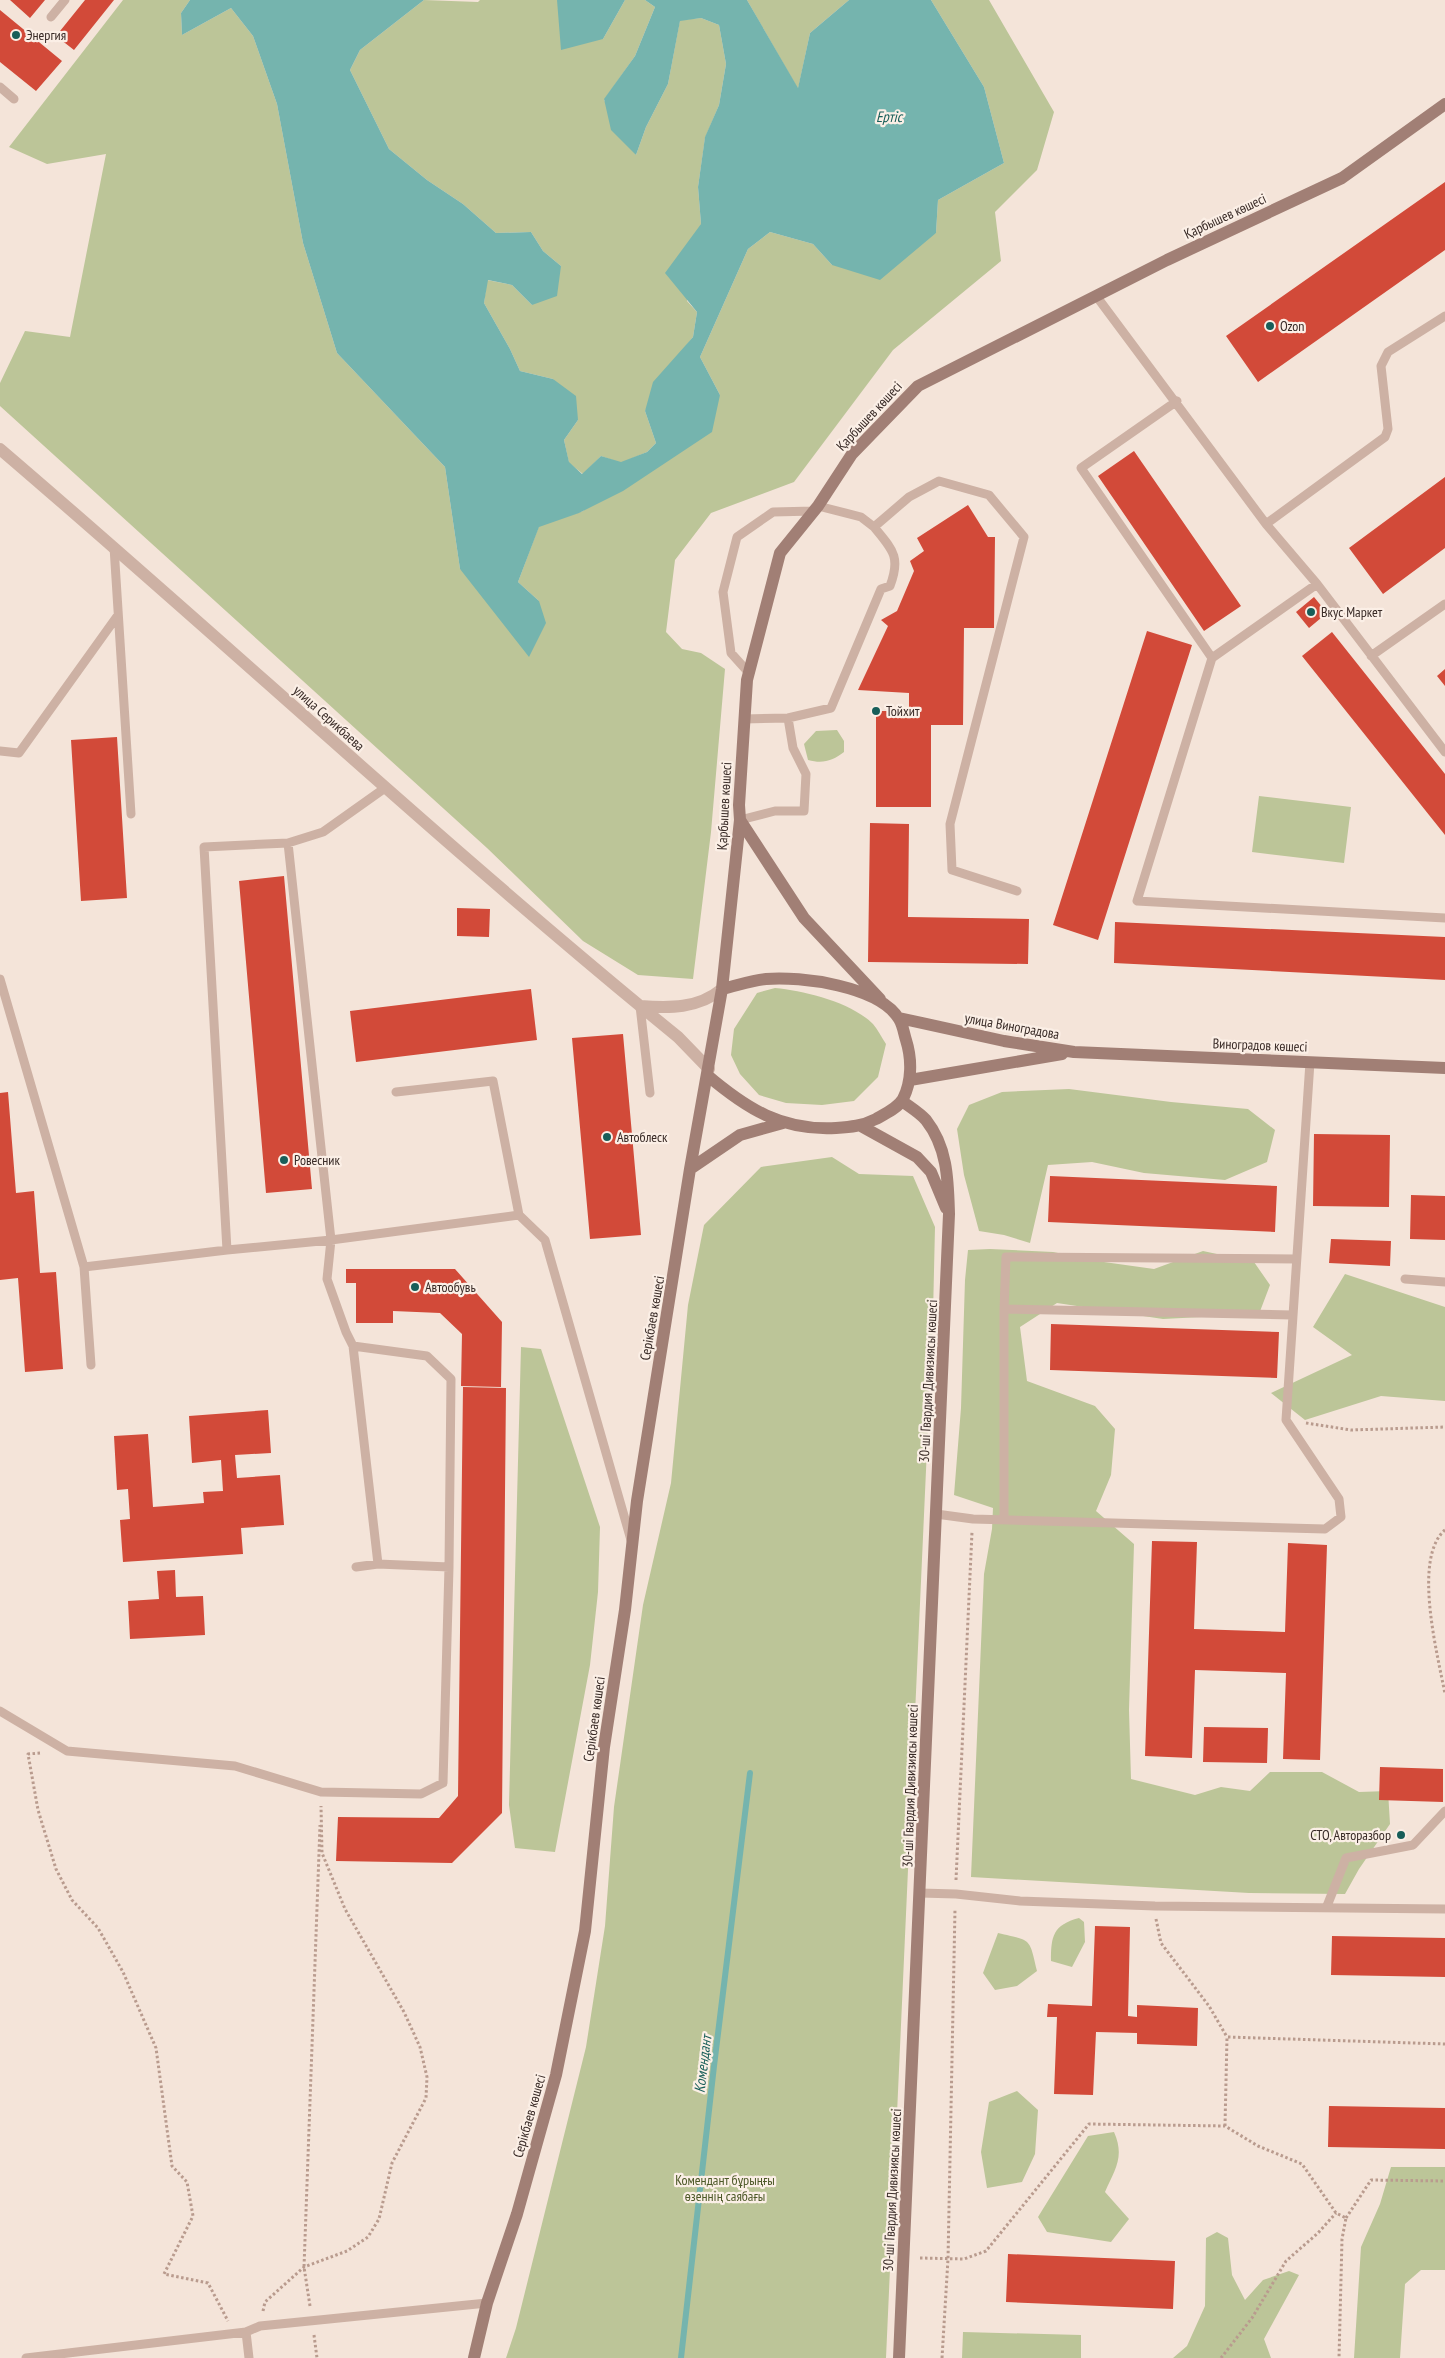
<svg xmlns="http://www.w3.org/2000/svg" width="1445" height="2358" viewBox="0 0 1445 2358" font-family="'PT Sans Narrow',sans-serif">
  <rect width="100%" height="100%" fill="#f4e4d9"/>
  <path fill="#bcc598" d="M 123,0 L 190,0 L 181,13 L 182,35 L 231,8 L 253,36 L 277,104 L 303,243 L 337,353 L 445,467 L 460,569 L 539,601 L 518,582 L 539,526 L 583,511 L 720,395 L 700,357 L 748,249 L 770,232 L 813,244 L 832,265 L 936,233 L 938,200 L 1004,163 L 984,87 L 931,0 L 989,0 L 1054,112 L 1037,170 L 995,212 L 1001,261 L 893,350 L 794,482 L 711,513 L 675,560 L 666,632 L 682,649 L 701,653 L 725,669 L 711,832 L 693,979 L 638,975 L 583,941 L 487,848 L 0,406 L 0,383 L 25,331 L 70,337 L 106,154 L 47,164 L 9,147 Z
    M 424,0 L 478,2 L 480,0 L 557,0 L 603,39 L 625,0 L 645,0 L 655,7 L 635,56 L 604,100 L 636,155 L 646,127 L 668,84 L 680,20 L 701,18 L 719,25 L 726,64 L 719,105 L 705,138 L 698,187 L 701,224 L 687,301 L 697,312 L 693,337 L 676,358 L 645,411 L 656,443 L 647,452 L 621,463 L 601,456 L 583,474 L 569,463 L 564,440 L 578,420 L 553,379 L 520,371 L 510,349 L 484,303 L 487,280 L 512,285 L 532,305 L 561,266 L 543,251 L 531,232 L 496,233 L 463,204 L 427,180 L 389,149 L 350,70 L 360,50 Z
    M 747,0 L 849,0 L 810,33 L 798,89 Z
    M 837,730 L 844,741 L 844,752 C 832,761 823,764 808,760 L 804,744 L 816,731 Z
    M 1259,796 L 1351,807 L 1344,863 L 1252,852 Z
    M 775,988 C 805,991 851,1002 873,1024 C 878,1030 882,1038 886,1044 L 878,1077 L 854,1101 L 822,1105 L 786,1103 L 759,1095 L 740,1074 L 731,1055 L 734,1029 L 757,993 Z
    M 1069,1089 L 1171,1102 L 1248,1109 L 1275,1130 L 1267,1162 L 1225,1180 L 1144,1173 L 1092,1162 L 1048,1165 L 1030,1243 L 1004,1235 L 979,1231 L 964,1175 L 957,1129 L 969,1105 L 1002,1092 Z
    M 832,1157 L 859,1174 L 913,1176 L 935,1227 L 933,1315 L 886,2358 L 506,2358 L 516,2328 L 586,2047 L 605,1926 L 614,1807 L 643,1605 L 671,1483 L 688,1305 L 704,1225 L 761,1167 Z
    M 990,1249 L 1053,1252 L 1104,1262 L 1154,1269 L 1203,1251 L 1254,1262 L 1270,1285 L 1259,1314 L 1163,1319 L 1057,1303 L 1020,1327 L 1027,1381 L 1095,1406 L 1115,1429 L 1111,1475 L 1096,1511 L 1134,1544 L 1129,1710 L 1131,1779 L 1195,1795 L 1221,1787 L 1250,1791 L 1270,1772 L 1322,1772 L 1359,1792 L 1388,1791 L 1390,1824 L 1359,1869 L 1345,1894 L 1249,1893 L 971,1877 L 984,1574 L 992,1529 L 993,1508 L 954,1495 L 961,1408 L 965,1280 L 968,1250 Z
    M 1345,1274 L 1445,1307 L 1445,1401 L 1381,1396 L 1305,1420 L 1271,1393 L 1352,1355 L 1313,1327 Z
    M 521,1347 L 541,1349 L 600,1527 L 598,1592 L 590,1665 L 555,1852 L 515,1848 L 509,1805 Z
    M 1079,1918 L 1084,1922 L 1085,1942 L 1072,1967 L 1051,1961 C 1051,1936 1053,1925 1079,1918 Z
    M 998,1933 C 1032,1941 1029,1937 1037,1971 L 1017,1986 L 995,1990 L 983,1973 Z
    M 1017,2091 L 1038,2110 L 1035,2154 L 1022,2182 L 987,2188 L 981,2152 L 989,2102 Z
    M 1114,2132 C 1125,2157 1115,2169 1105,2192 L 1129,2219 L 1111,2242 L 1047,2232 L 1038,2217 L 1088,2136 Z
    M 1391,2167 L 1445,2167 L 1445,2270 L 1421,2270 L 1405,2284 L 1400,2358 L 1354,2358 L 1361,2247 L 1380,2204 Z
    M 1217,2232 L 1228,2238 L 1232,2275 L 1245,2300 L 1263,2280 L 1289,2271 L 1299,2275 L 1264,2339 L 1271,2358 L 1173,2358 L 1187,2346 L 1205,2306 L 1206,2238 Z
    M 963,2332 L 1081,2335 L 1081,2358 L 962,2358 Z"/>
  <path fill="#75b4ae" d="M 190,0 L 424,0 L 360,50 L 350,70 L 389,149 L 427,180 L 463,204 L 496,233 L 531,232 L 543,251 L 561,266 L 557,296 L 532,305 L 512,285 L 488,280 L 484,303 L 510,349 L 520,371 L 553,379 L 576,396 L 578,420 L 564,440 L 569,462 L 582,474 L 601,456 L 621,462 L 647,452 L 656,443 L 645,411 L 653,382 L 693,337 L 697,312 L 665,273 L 701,224 L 698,187 L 705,137 L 719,105 L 726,64 L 719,25 L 701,18 L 680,21 L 668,84 L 646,127 L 636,155 L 611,130 L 604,99 L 635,56 L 655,7 L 645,0 L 747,0 L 798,88 L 810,33 L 849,0 L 931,0 L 984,87 L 1004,163 L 938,200 L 936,233 L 880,280 L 832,265 L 813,244 L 770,232 L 748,249 L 700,357 L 720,395 L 712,432 L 623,491 L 579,513 L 539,527 L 518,582 L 539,601 L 546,623 L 529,657 L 460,569 L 445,467 L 337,353 L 303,243 L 277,104 L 253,36 L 231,8 L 182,35 L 181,13 Z
    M 557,0 L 625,0 L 603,39 L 561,50 Z"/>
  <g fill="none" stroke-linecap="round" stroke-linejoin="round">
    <path stroke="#75b4ae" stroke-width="6" d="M 681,2358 L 714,2066 L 750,1773"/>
  </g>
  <path fill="#d24a39" d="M 10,0 L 45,0 L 30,18 Z
    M 85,0 L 114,0 L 74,50 L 56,36 Z
    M 0,10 L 62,61 L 36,91 L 0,62 Z
    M 1445,182 L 1445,250 L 1258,382 L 1226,336 Z
    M 1134,451 L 1241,606 L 1204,631 L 1098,476 Z
    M 1445,477 L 1445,548 L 1383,594 L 1349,548 Z
    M 968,505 L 988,537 L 995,537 L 994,628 L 964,628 L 963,725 L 931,725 L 931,807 L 876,807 L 876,711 L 909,711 L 909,693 L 858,690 L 888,626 L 881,620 L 897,611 L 914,571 L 910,561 L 924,551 L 917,538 Z
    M 1314,597 L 1327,613 L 1309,628 L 1296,612 Z
    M 1147,631 L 1192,645 L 1098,940 L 1053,925 Z
    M 1332,632 L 1445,774 L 1445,835 L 1302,656 Z
    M 1445,669 L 1445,686 L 1437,676 Z
    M 117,737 L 127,898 L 81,901 L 71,740 Z
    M 870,823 L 909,824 L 908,917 L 1029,919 L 1028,964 L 868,962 Z
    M 284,876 L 312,1189 L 266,1193 L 239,881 Z
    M 457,908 L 490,909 L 489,937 L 457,936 Z
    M 1115,922 L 1445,937 L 1445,980 L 1114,963 Z
    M 531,989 L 537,1040 L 356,1062 L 350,1011 Z
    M 623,1034 L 641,1235 L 590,1239 L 572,1038 Z
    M 8,1092 L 16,1193 L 34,1191 L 40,1273 L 56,1272 L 63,1369 L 25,1372 L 18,1278 L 0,1280 L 0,1093 Z
    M 1314,1134 L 1390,1135 L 1389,1207 L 1313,1206 Z
    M 1050,1176 L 1277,1186 L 1275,1232 L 1048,1222 Z
    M 1411,1195 L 1445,1196 L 1445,1240 L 1410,1239 Z
    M 1331,1239 L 1391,1241 L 1390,1266 L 1329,1263 Z
    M 346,1269 L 455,1269 L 502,1322 L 501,1387 L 461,1386 L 462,1334 L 440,1313 L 393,1311 L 393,1323 L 356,1323 L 356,1283 L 346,1283 Z
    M 1051,1324 L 1279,1332 L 1277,1378 L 1050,1370 Z
    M 463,1387 L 506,1388 L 502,1813 L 452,1863 L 336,1861 L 338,1817 L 439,1818 L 458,1796 Z
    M 268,1410 L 271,1453 L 235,1455 L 237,1478 L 280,1475 L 284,1525 L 241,1528 L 243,1554 L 123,1562 L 120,1520 L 130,1519 L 128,1489 L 117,1490 L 114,1436 L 148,1434 L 153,1507 L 204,1503 L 203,1492 L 223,1491 L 221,1460 L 192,1463 L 189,1416 Z
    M 1152,1541 L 1197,1542 L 1194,1629 L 1285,1632 L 1288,1543 L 1327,1545 L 1320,1760 L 1283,1759 L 1286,1673 L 1195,1670 L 1192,1758 L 1145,1756 Z
    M 175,1570 L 176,1597 L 203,1596 L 205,1635 L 130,1639 L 128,1601 L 159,1599 L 157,1571 Z
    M 1204,1727 L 1268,1728 L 1267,1763 L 1203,1762 Z
    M 1380,1767 L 1443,1769 L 1443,1802 L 1379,1800 Z
    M 1095,1926 L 1130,1927 L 1128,2016 L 1137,2017 L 1137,2005 L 1198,2008 L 1197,2046 L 1137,2044 L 1137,2033 L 1096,2032 L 1093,2095 L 1054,2094 L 1057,2017 L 1047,2017 L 1048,2004 L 1092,2006 Z
    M 1332,1936 L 1445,1938 L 1445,1977 L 1331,1975 Z
    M 1329,2106 L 1445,2108 L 1445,2149 L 1328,2147 Z
    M 1008,2254 L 1175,2261 L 1173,2309 L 1006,2302 Z"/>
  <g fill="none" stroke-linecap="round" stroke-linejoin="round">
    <path stroke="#b99b8e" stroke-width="3" stroke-dasharray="2.5 2.5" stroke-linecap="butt" d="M 1306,1423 L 1351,1430 L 1445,1427
      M 1445,1530 C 1412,1558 1438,1656 1445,1694
      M 40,1753 L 28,1754 L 38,1810 L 56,1869 L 72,1900 L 98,1928 L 123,1972 L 156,2048 L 172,2166 L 187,2182 L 193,2216 L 164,2274 L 208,2283 L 228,2321
      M 956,1880 L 972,1532
      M 1156,1919 L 1161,1943 L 1209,2006 L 1227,2037
      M 1225,2126 L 1227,2037 L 1445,2044
      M 1346,2218 L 1371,2180 L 1445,2181
      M 920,2258 L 964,2259 L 986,2251 L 1089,2124 L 1225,2126 L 1258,2146 L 1302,2164 L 1336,2213 L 1346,2218 L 1342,2239 L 1339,2358
      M 310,2306 L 304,2267 L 320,1825
      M 263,2311 L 265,2302 L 304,2267 L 347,2251 L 368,2237 L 379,2219 L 392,2163 L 426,2098 L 427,2077 L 420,2047 L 404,2012 L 345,1909 L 322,1853 L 321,1806
      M 314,2335 L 317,2358
      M 942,2358 L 948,2259 L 955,1909
      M 1221,2358 L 1252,2318 L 1286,2261 L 1318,2233 L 1336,2213"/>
    <path stroke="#cdb1a4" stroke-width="9" d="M 51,17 L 65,0
      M 0,87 L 14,99
      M 1097,297 L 1266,524 L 1317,584 L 1445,752
      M 1177,401 L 1081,468 L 1212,658 L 1317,584
      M 818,506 L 861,517 L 874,527 L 909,497 L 939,481 L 989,495 L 1024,537 L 950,824 L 952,870 L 1017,891
      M 1266,524 L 1385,437 L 1388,429 L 1381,366 L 1388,352 L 1445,316
      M 114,547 L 131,814
      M 1371,656 L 1445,604
      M 1212,658 L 1137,901 L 1445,918
      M 749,673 L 731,653 L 723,592 L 737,537 L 773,512 L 814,511
      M 744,719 L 788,718 L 831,708 L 881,589 L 890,586 C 901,557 893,550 874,527
      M 0,751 L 19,753 L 118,615
      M 385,788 L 323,832 L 288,843 L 204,847 L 227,1250 L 331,1240 L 519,1215 L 545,1240 L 631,1540
      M 740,820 L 775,811 L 804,811 L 806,774 L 793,748 L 788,718
      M 0,979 L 84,1267
      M 640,1006 L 650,1093
      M 396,1092 L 493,1081 L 519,1215
      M 1405,1279 L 1445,1282
      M 1004,1309 L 1006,1257 L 1296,1259
      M 353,1346 L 378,1564
      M 91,1365 L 84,1267 L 227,1250
      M 936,1514 L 973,1519 L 1325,1529 L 1341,1517 L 1339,1499 L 1286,1420 L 1310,1062
      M 1004,1520 L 1004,1309 L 1292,1315
      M 356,1567 L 378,1564 L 449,1567
      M 0,1711 L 67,1751 L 235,1766 L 321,1792 L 421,1794 L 443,1783 L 449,1567 L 451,1379 L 427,1356 L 353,1346 L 346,1332 L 327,1279 L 331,1240 L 288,843
      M 920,1893 L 956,1894 L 1020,1901 L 1155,1906 L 1445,1909
      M 1327,1906 L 1346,1858 L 1413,1845 L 1445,1811
      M 246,2332 L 249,2358
      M 26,2358 L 246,2332 L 260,2326 L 487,2303"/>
    <path stroke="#cdb1a4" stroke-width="12" d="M 0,449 C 227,643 446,848 678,1037 L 709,1069
      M 640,1006 C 669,1008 698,1009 722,989"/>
    <path stroke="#a17f75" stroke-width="12" d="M 740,820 L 804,918 L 880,999
      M 899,1018 L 1004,1041 L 1074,1052 L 1445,1068
      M 707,1075 C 747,1109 782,1131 836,1128 C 851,1127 862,1126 876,1119 C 885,1114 898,1108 903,1099 C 912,1081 912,1059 906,1040 C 904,1034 903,1025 899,1019 C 879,986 801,976 766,979 C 752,980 736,986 722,989
      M 910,1080 L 1062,1054
      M 861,1126 L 917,1157 L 931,1172 L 946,1208
      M 690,1169 L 740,1135 L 783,1123
      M 474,2358 L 487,2303 L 517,2214 L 556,2075 L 585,1931 L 604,1747 L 625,1610 L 637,1501 L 690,1169 L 722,989 L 740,820 L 739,805 L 747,680 L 780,553 L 818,506 L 852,454 L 918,386 L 1167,260 L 1342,178 L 1445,104
      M 899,2358 L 949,1214 C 948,1181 948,1148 926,1120 C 920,1113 910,1107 902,1101"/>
  </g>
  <g fill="#185e59" stroke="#fbefe6" stroke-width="2">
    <circle cx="16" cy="35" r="5"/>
    <circle cx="1270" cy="326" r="5"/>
    <circle cx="1311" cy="612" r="5"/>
    <circle cx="876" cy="711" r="5"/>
    <circle cx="607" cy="1137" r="5"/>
    <circle cx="284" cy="1160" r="5"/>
    <circle cx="415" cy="1287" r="5"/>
    <circle cx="1401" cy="1835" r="5"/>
  </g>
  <g text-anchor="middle" stroke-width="4.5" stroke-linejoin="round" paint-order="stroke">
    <g font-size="14" fill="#382a26" stroke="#fbefe6" text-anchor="start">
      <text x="26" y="40">Энергия</text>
      <text x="1280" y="331">Ozon</text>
      <text x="1321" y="617">Вкус Маркет</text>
      <text x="886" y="716">Тойхит</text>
      <text x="617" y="1142">Автоблеск</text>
      <text x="294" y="1165">Ровесник</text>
      <text x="425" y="1292">Автообувь</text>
      <text x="1391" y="1840" text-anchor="end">СТО, Авторазбор</text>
    </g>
    <g font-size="14" fill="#382a26" stroke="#fbefe6">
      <text transform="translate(1225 216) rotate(-25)" y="5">Қарбышев көшесі</text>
      <text transform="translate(869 416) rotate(-47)" y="5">Қарбышев көшесі</text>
      <text transform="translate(329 718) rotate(42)" y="5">улица Серикбаева</text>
      <text transform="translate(724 806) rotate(-87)" y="5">Қарбышев көшесі</text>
      <text transform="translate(1012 1026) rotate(10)" y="5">улица Виноградова</text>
      <text transform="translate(1260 1045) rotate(2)" y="5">Виноградов көшесі</text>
      <text transform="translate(652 1318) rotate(-80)" y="5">Серікбаев көшесі</text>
      <text transform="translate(928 1381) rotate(-87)" y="5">30-ші Гвардия Дивизиясы көшесі</text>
      <text transform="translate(594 1719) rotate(-82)" y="5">Серікбаев көшесі</text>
      <text transform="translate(910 1786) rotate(-88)" y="5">30-ші Гвардия Дивизиясы көшесі</text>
      <text transform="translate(529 2116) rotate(-74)" y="5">Серікбаев көшесі</text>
      <text transform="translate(892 2190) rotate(-87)" y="5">30-ші Гвардия Дивизиясы көшесі</text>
    </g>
    <g font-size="14" fill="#4d5928" stroke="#fbefe6">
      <text x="725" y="2185">Комендант бұрыңғы<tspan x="725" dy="16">өзеннің саябағы</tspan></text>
    </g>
    <g font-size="15" font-style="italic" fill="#185e59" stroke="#fbefe6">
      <text x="889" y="122">Ертіс</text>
      <text transform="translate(703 2064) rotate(-83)" y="5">Комендант</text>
    </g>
  </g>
</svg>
